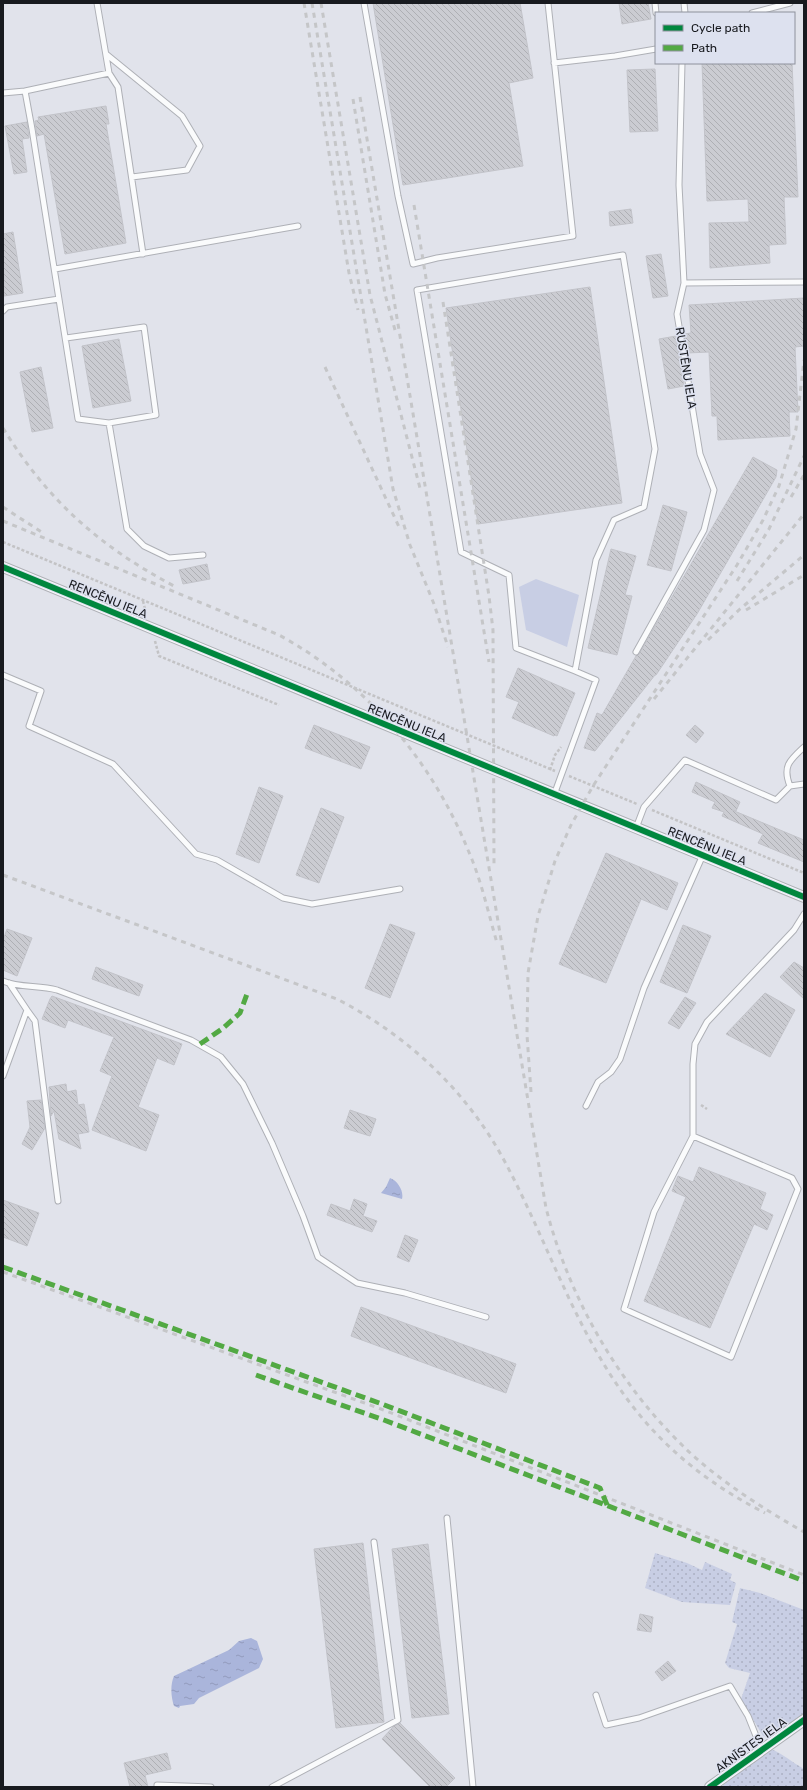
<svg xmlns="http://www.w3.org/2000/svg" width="807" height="1790" viewBox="0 0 807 1790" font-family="Rubik,sans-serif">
  <defs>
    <pattern id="park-dots" width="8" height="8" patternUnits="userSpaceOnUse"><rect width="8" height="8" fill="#c8cee4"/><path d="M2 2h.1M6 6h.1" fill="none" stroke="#abb0c3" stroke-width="1.8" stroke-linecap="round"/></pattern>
    <pattern id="water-ripples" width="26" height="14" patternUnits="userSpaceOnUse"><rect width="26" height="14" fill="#aab5db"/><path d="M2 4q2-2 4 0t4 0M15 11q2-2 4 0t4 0" fill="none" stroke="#929bbc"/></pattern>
    <pattern id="building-back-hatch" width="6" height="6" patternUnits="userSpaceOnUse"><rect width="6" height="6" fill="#cbccd2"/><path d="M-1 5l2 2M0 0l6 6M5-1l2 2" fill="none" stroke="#aeafb4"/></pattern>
  </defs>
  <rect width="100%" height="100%" fill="#e1e3eb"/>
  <path fill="#c8cee4" d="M 536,579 L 579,595 L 567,647 L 526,630 L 519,587 Z"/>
  <path fill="url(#park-dots)" d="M 655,1553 L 687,1563 L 702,1570 L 705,1562 L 732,1574 L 730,1580 L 736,1583 L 730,1605 L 682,1602 L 645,1588 Z
    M 740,1588 L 760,1593 L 804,1610 L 804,1714 L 770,1739 L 763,1736 L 741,1699 L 750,1673 L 729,1668 L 725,1663 L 737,1624 L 732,1622 Z
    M 771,1749 C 783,1754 792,1762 804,1769 L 804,1787 L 723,1787 L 723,1785 Z"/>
  <path fill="url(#water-ripples)" d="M 390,1178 C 398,1181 404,1191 402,1199 L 381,1193 L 386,1187 Z
    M 251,1638 L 257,1641 L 263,1659 L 259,1668 L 199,1698 L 194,1704 L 180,1706 L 179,1708 L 174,1706 C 171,1697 170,1685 174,1676 L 229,1650 L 239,1641 Z"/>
  <path fill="url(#building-back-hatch)" stroke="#c2c3c9" d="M 373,3 L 520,3 L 533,78 L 509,83 L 523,166 L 403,185 Z
    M 619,3 L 648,3 L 651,19 L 622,24 Z
    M 702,63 L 792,63 L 798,197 L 784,197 L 786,244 L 769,245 L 770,263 L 710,268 L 709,223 L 749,222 L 748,199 L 707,201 Z
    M 655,69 L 658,131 L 630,132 L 627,70 Z
    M 106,106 L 109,124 L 106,124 L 126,243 L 65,254 L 44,134 L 37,136 L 35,121 L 39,120 L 38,117 Z
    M 27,122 L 29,138 L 22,139 L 27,172 L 14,174 L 5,126 Z
    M 631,209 L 633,223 L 610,226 L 609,212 Z
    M 13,232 L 23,293 L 4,296 L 3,234 Z
    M 661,254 L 668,296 L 653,298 L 646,256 Z
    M 590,287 L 622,503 L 478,524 L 446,308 Z
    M 804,298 L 804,346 L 795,347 L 798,412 L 789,412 L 790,436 L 718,440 L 717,416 L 712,416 L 709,352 L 687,353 L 684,334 L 691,333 L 689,305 Z
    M 676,336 L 684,386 L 668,389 L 659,339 Z
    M 119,339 L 131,401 L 93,408 L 82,346 Z
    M 41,367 L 53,428 L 32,432 L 20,372 Z
    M 753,457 L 777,470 L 776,477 L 697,614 L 656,675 L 655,675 L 595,751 L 584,748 L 597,713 L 602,715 L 636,656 L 639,654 Z
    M 663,505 L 687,512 L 671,571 L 647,565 Z
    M 611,549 L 636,556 L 625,595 L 632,596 L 617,655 L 588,648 Z
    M 207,564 L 210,579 L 183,584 L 179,570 Z
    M 518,668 L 575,693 L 557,736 L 555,735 L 554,736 L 512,718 L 519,702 L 506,697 Z
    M 314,725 L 370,747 L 361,769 L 305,748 Z
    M 695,725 L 704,733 L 696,743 L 686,735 Z
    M 696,782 L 740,802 L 736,811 L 732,810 L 804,840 L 804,862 L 758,843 L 763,834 L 722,816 L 724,812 L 712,808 L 715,802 L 692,792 Z
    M 259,787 L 283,796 L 259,863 L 236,854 Z
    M 321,808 L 344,817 L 319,883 L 296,875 Z
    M 606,853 L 678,883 L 667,910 L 641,899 L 606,983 L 559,964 Z
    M 390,924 L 415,933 L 390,998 L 365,988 Z
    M 683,925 L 711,936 L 687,993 L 660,982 Z
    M 7,929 L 32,938 L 17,976 L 3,970 L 3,940 Z
    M 794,962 L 804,968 L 804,999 L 780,977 Z
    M 96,967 L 143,985 L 139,996 L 92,979 Z
    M 765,993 L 795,1010 L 770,1057 L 726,1034 Z
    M 52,996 L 182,1044 L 174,1065 L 157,1058 L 138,1107 L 159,1115 L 146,1151 L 92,1130 L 112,1076 L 100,1071 L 114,1037 L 68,1020 L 65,1028 L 42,1019 L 50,999 Z
    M 685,997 L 696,1003 L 679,1029 L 668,1023 Z
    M 66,1084 L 67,1092 L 76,1090 L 78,1105 L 84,1104 L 89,1132 L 78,1134 L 81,1149 L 59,1139 L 54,1111 L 51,1116 L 49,1087 Z
    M 41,1100 L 45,1128 L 32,1150 L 22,1144 L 30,1127 L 27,1101 Z
    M 350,1110 L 376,1119 L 370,1136 L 344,1128 Z
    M 699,1167 L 766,1193 L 760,1209 L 773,1215 L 767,1230 L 754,1224 L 710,1328 L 644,1301 L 686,1197 L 672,1191 L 678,1176 L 693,1182 Z
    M 354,1199 L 367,1204 L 363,1216 L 377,1221 L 372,1232 L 327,1215 L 331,1204 L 350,1211 Z
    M 3,1200 L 39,1213 L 27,1246 L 3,1237 Z
    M 405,1235 L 418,1240 L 409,1262 L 397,1257 Z
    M 361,1307 L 516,1364 L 506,1393 L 351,1336 Z
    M 363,1543 L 384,1722 L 336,1728 L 314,1549 Z
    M 428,1544 L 449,1714 L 412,1718 L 392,1549 Z
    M 640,1614 L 653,1617 L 651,1632 L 637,1630 Z
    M 668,1661 L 676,1671 L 662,1681 L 655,1672 Z
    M 400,1723 L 455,1778 L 446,1787 L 430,1787 L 382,1739 L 394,1726 Z
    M 167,1753 L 171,1769 L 145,1775 L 148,1787 L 130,1787 L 124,1763 Z"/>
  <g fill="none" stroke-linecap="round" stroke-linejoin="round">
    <g stroke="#aeb0b6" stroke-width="7">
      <path id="lane" d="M 364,3 L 398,196 L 413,264 L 437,258 L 573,236 L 548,3
        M 655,3 L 656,13
        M 684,3 L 685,13
        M 752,13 L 790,3
        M 106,54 L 182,116 L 200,146 L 187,170 L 132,177
        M 554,63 L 615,56 L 656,49
        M 109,73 L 118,87 L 143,254
        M 3,93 L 25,91
        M 55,269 L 298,226
        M 684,283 L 804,282
        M 3,311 L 7,307 L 59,299
        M 66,338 L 144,327 L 156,415 L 109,423 L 78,419 L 32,129 L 25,91 L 109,73 L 97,3
        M 109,423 L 127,529 L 144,546 L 169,558 L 203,555
        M 636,652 L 704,530 L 714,490 L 700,454 L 677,314 L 684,283 L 679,185 L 682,63
        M 3,675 L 41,691 L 29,726 L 113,764 L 196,854 L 217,860 L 283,898 L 312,904 L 400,889
        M 790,786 C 782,766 790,760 804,747
        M 554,795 L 596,680 L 575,671 L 596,560 L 614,520 L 644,507 L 655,449 L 623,255 L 417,290 L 461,552 L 509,575 L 516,648 L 575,671
        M 636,828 L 644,807 L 685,760 L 776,800 L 790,786 L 804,784
        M 3,981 C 19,988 39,985 57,990 L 191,1040 L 221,1057 L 243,1084 L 272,1143 L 303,1216 L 318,1257 L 357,1283 L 405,1293 L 486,1317
        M 27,1010 L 35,1021 L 58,1201
        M 3,1076 L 27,1010 L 9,983
        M 586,1106 L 598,1082 L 611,1072 L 620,1059 L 644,988 L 702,857
        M 693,1136 L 654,1212 L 624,1309 L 731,1357 L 798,1189 L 792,1178 L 693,1136 L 693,1064 L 695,1044 L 707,1022 L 794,930 L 804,914
        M 447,1518 L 473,1787
        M 596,1695 L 606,1725 L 639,1718 L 730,1686 L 748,1716 L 762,1751
        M 157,1787 L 157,1785 L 211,1787
        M 272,1787 L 398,1720 L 374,1542"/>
    </g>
    <g stroke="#aeb0b6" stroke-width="12">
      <path id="street" d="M 3,567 L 804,897
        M 710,1787 L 804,1720"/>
    </g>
    <path stroke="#c3c3c5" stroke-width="2.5" stroke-dasharray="3 2" stroke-linecap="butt" d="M 3,542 L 555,771
      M 143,601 L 146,613
      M 155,641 L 159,656 L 279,705
      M 550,770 L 555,755 L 561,747
      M 569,776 L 637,804
      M 652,810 L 804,873
      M 701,1105 L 707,1109"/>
    <use href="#lane" stroke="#fafbfc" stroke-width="5"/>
    <use href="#street" stroke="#fafbfc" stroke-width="10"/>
    <path stroke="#c5c6c8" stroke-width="3" stroke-dasharray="5 5" stroke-linecap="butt" d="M 304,3 L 349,273 L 358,310
      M 312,3 L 393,489 L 410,545 L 434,604 L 448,647
      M 321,3 L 370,295 L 421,492
      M 360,97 L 546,1208 C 569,1297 617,1382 683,1446 C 715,1478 765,1510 804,1532
      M 353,99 L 385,294 L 395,330
      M 414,205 L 489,662
      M 443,302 L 489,596 L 493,630 L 494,866
      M 325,367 L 400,529
      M 3,428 C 48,501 99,546 174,586
      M 791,497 L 804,475
      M 3,507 L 43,533
      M 3,521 L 279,635 C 365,682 431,759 468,850 C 481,879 488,912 497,943
      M 737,581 L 769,529 L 804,456
      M 746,610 L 804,575
      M 708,640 L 740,609 L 804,555
      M 654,699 L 804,514
      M 3,875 L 337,999 C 408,1036 467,1091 505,1162 C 551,1248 579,1344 643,1419 C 677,1459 718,1489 765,1513
      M 531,1092 L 527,1035 L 528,973 L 538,916 L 555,861 L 571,825 L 593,786 L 737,565 L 763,520 L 779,486 L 796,429 L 804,360
      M 3,1272 L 381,1409 L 804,1575"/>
    <path stroke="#52a943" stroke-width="5" stroke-dasharray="10 5" stroke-linecap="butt" d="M 200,1044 L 222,1029 L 240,1013 L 247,994
      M 3,1267 L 382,1404 L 600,1488 L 608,1507
      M 256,1375 L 384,1420 L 804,1581"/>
    <g stroke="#dde1ef" stroke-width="8">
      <path id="cycleway" d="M 3,567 L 804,897
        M 710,1787 L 804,1720"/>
    </g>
    <use href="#cycleway" stroke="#00873e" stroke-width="6"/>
  </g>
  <g text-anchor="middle" stroke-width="3" stroke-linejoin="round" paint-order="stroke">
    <g font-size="12" fill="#181a1f" stroke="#dde1ef">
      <text transform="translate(686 368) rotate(81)" y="4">RUSTĒNU IELA</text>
      <text transform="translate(108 599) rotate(22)" y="4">RENCĒNU IELA</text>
      <text transform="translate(407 723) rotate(22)" y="4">RENCĒNU IELA</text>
      <text transform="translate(707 846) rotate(22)" y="4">RENCĒNU IELA</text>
      <text transform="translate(751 1745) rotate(-36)" y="4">AKNĪSTES IELA</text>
    </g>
  </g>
  <rect width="807" height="1790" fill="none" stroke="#181a1f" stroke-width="8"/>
  <rect x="655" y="12" width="140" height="52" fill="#dde1ef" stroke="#8e919c"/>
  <rect x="663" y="25" width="20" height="6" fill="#00873e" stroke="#8e919c"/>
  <text x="691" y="32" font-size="12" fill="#181a1f">Cycle path</text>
  <rect x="663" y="45" width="20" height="6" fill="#52a943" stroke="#8e919c"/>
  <text x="691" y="52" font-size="12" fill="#181a1f">Path</text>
</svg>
